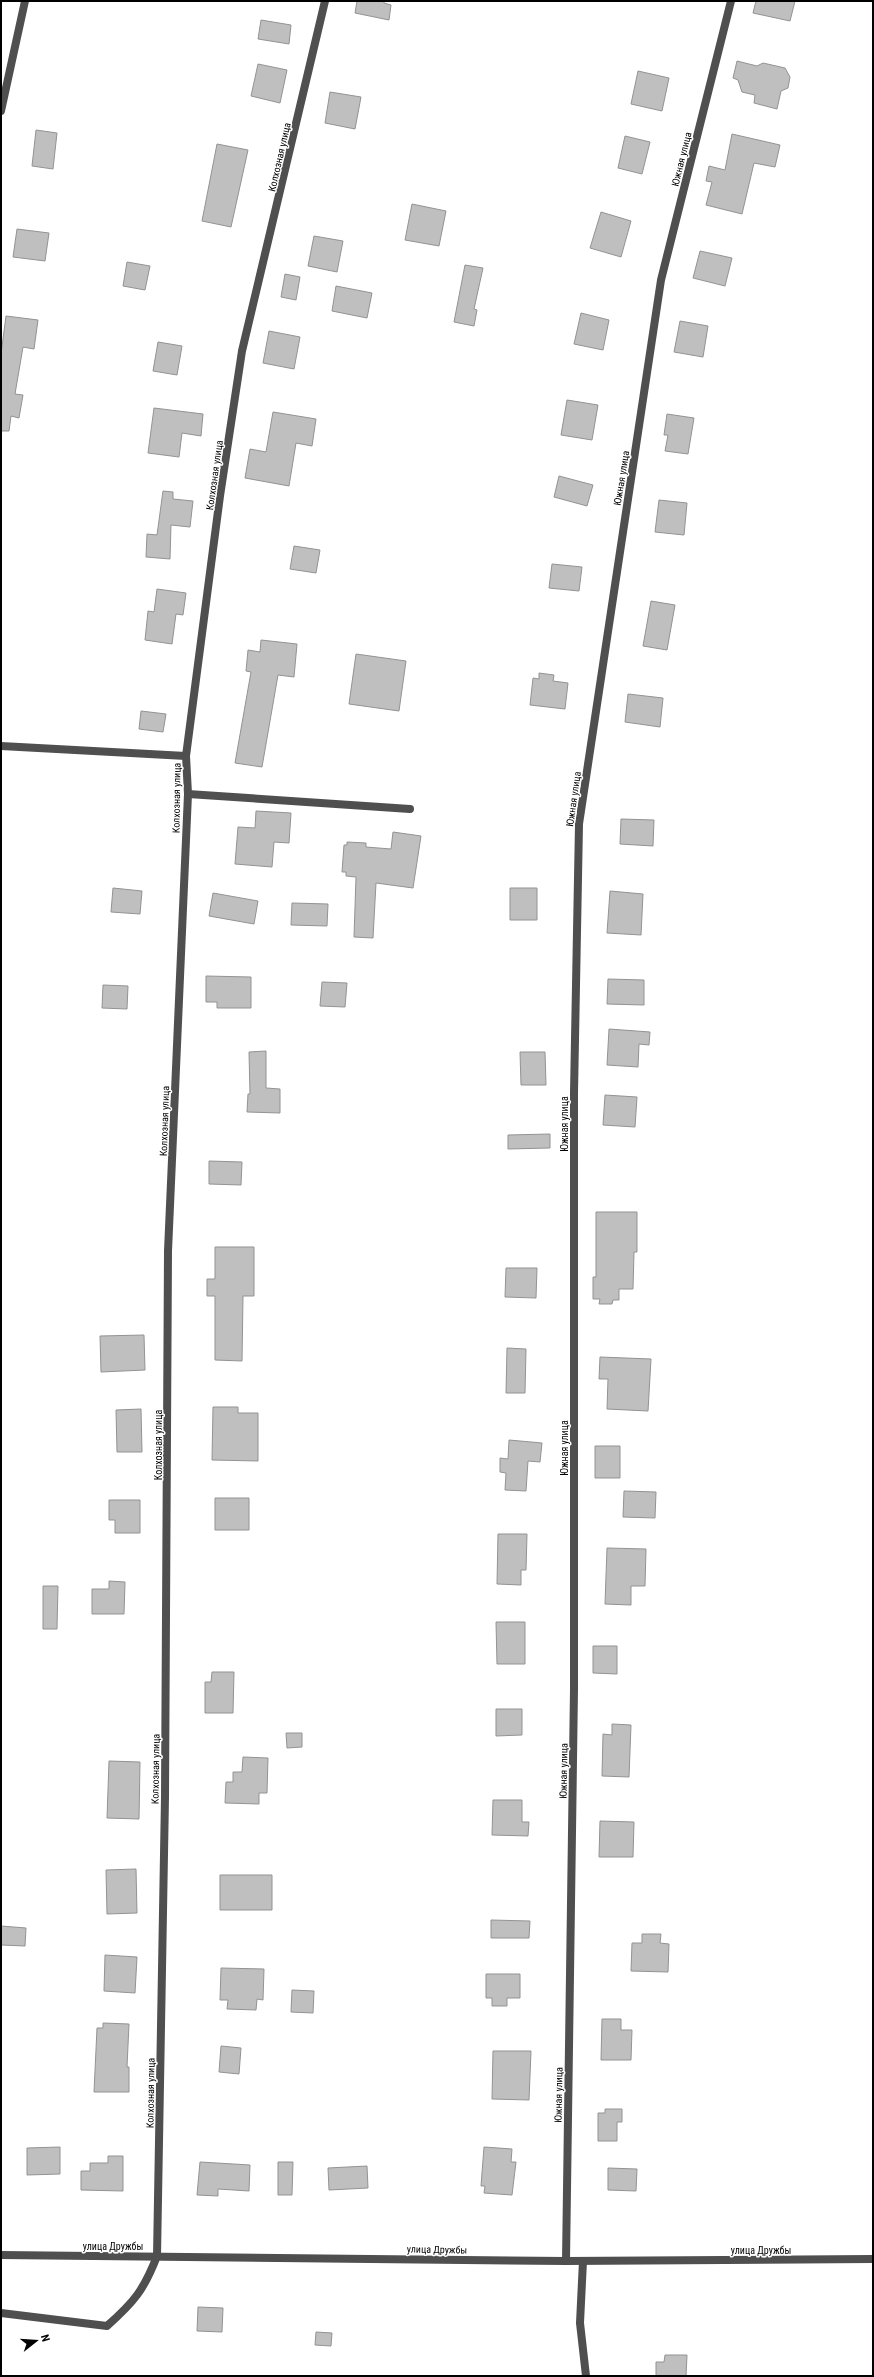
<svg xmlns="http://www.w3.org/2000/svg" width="874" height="2377" viewBox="0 0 874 2377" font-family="'Roboto Condensed',sans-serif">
  <rect width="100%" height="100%" fill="#fff"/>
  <path fill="#bfbfbf" stroke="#939393" d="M 357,1 L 384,1 L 384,3 L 391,5 L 389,20 L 355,13 Z
    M 756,1 L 795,1 L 790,21 L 753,13 Z
    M 261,20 L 291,25 L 289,44 L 258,39 Z
    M 737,61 L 757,66 L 763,63 L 785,68 L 790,77 L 788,88 L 781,91 L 777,109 L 754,103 L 755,95 L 742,92 L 738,80 L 733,78 Z
    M 258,64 L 287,70 L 280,103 L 251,96 Z
    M 638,71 L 669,78 L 662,111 L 631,104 Z
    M 330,92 L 361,97 L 355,129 L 325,123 Z
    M 36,130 L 57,133 L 53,169 L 32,166 Z
    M 732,134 L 780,145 L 775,167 L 754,163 L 742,214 L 706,205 L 712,182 L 706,181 L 709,166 L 725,170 Z
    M 625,136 L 650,142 L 642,174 L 618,168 Z
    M 217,144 L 248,150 L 231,227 L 202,221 Z
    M 412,204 L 446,211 L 439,246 L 405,240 Z
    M 601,212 L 631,221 L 621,257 L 590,248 Z
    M 17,229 L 49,233 L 45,261 L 13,257 Z
    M 314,236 L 343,241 L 337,272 L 308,266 Z
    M 700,251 L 732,258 L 725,286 L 693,278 Z
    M 127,262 L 150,266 L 145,290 L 123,286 Z
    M 465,265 L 483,268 L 474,309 L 477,310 L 474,326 L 454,322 Z
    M 285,274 L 300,277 L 296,300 L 281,297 Z
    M 336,286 L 372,293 L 367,318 L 332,311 Z
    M 581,313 L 609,320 L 603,350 L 574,344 Z
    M 6,316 L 38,320 L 34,349 L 23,347 L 15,394 L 23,395 L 19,418 L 11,416 L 9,431 L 1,431 L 1,354 Z
    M 680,321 L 708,326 L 703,357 L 674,352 Z
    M 269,331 L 300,337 L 294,369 L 263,363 Z
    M 158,342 L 182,346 L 177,375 L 153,371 Z
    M 567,400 L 598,405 L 592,440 L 561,435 Z
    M 154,408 L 203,414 L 201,436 L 182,433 L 179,457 L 148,453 Z
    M 273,412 L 316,419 L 312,446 L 296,443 L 289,486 L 245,478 L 250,449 L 266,452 Z
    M 667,414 L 694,418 L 688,454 L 665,451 L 668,435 L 664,435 Z
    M 559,476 L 593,485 L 587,506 L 554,497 Z
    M 163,491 L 173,492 L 173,499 L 193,501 L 190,527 L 171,525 L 170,559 L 146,557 L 147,534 L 157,535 Z
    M 659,500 L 687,503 L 684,535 L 655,532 Z
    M 294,546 L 320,550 L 316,573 L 290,569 Z
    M 552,564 L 582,567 L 579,591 L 549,588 Z
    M 157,589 L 186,593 L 183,615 L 176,614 L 172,644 L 145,640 L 148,611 L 154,612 Z
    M 651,601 L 675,605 L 667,650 L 643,646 Z
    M 261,640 L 297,644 L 294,677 L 278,675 L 262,767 L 235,763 L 251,672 L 246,671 L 248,650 L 260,652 Z
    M 356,654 L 406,661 L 399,711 L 349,704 Z
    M 539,673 L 554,675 L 553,681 L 568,683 L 565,709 L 530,705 L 533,678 L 539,679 Z
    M 628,694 L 663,698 L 660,727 L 625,722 Z
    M 141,711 L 166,714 L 163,732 L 139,729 Z
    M 256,811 L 291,813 L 289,843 L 274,842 L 272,867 L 235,864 L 238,827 L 255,828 Z
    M 621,819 L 654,820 L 653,846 L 620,844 Z
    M 393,832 L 421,836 L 413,888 L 376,883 L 373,938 L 354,937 L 356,877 L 346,876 L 346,872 L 342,872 L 344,845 L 347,845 L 347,842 L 366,843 L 366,847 L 391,849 Z
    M 113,888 L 142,891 L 140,914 L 111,912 Z
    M 510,888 L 537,888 L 537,920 L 510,920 Z
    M 610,891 L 643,894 L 641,935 L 607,933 Z
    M 213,893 L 258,901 L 254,924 L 209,916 Z
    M 292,903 L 328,904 L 327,926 L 291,925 Z
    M 206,976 L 251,977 L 251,1008 L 217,1008 L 217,1002 L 206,1002 Z
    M 608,979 L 644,980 L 644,1005 L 607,1004 Z
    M 322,982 L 347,983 L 345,1007 L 320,1006 Z
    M 103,985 L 128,986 L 127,1009 L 102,1008 Z
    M 609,1029 L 650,1032 L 649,1045 L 639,1044 L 638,1067 L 607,1065 Z
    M 266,1051 L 266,1088 L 280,1089 L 280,1113 L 247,1112 L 248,1094 L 250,1094 L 249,1052 Z
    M 520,1052 L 545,1052 L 546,1085 L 521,1085 Z
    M 605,1095 L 637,1097 L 635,1127 L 603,1125 Z
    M 550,1134 L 550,1148 L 508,1149 L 508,1135 Z
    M 209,1161 L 242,1162 L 241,1185 L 209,1184 Z
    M 596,1212 L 637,1212 L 637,1252 L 634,1252 L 633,1289 L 619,1289 L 619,1300 L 613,1300 L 612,1304 L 599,1304 L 600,1299 L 593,1299 L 593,1277 L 596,1277 Z
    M 215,1247 L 254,1247 L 254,1296 L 243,1296 L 242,1361 L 215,1360 L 215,1296 L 207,1296 L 207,1279 L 215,1279 Z
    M 506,1268 L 537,1268 L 536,1298 L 505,1297 Z
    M 144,1335 L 145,1370 L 101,1372 L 100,1336 Z
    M 507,1348 L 526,1349 L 525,1393 L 506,1393 Z
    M 600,1357 L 651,1359 L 648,1411 L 607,1409 L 608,1379 L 599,1379 Z
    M 213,1407 L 238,1407 L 238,1413 L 258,1413 L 258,1461 L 212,1460 Z
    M 141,1409 L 142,1452 L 117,1452 L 116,1410 Z
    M 509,1440 L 542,1443 L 540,1462 L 528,1461 L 526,1491 L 505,1490 L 506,1473 L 500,1472 L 500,1458 L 508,1459 Z
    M 595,1446 L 620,1446 L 620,1478 L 595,1478 Z
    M 624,1491 L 656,1492 L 655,1518 L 623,1517 Z
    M 215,1498 L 249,1498 L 249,1530 L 215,1530 Z
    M 109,1500 L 140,1500 L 140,1533 L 115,1533 L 115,1520 L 109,1520 Z
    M 498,1534 L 527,1534 L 526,1570 L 521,1570 L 521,1585 L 497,1584 Z
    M 607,1548 L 646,1549 L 645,1586 L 631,1586 L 631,1605 L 605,1604 Z
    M 109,1581 L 125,1582 L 124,1614 L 92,1614 L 92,1589 L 109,1589 Z
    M 43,1586 L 58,1586 L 57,1629 L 43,1629 Z
    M 496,1622 L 525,1622 L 525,1664 L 497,1664 Z
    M 593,1646 L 617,1646 L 617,1674 L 593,1673 Z
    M 212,1672 L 234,1672 L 233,1713 L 205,1713 L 205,1682 L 211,1682 Z
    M 496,1709 L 522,1709 L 522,1735 L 496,1736 Z
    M 612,1724 L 631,1725 L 629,1777 L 602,1776 L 603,1734 L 612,1735 Z
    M 286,1733 L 302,1733 L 302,1747 L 287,1748 Z
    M 243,1757 L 268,1758 L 267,1793 L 259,1793 L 259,1804 L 225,1803 L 226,1782 L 233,1782 L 233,1772 L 242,1772 Z
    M 109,1761 L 140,1762 L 139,1819 L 107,1818 Z
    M 493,1800 L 522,1800 L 522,1822 L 529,1822 L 528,1836 L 492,1835 Z
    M 600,1821 L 634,1822 L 633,1857 L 599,1857 Z
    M 136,1869 L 137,1913 L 107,1914 L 106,1870 Z
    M 220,1875 L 272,1875 L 272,1910 L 220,1910 Z
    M 491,1920 L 530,1921 L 529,1938 L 491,1938 Z
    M 1,1926 L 26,1928 L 25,1946 L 1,1945 Z
    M 642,1934 L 661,1934 L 660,1943 L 669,1944 L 668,1972 L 631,1971 L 632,1943 L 642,1943 Z
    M 105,1955 L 137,1957 L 135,1993 L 104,1991 Z
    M 221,1968 L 264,1969 L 263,2000 L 257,1999 L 256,2010 L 227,2009 L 228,2000 L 220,2000 Z
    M 486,1974 L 520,1974 L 520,1998 L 507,1998 L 507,2006 L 492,2006 L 492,1998 L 486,1998 Z
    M 292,1990 L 314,1991 L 313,2013 L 291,2012 Z
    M 602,2019 L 621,2019 L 621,2030 L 632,2030 L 631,2060 L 601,2060 Z
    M 103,2023 L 129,2024 L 127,2067 L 129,2067 L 129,2092 L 94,2092 L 97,2028 L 103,2028 Z
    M 221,2046 L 241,2048 L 239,2074 L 219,2072 Z
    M 493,2051 L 531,2051 L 529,2100 L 492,2099 Z
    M 605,2109 L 622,2109 L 622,2122 L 617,2122 L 617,2141 L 598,2141 L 598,2113 L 605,2113 Z
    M 60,2147 L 60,2174 L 27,2175 L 27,2148 Z
    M 484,2147 L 512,2149 L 511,2162 L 516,2162 L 512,2195 L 484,2193 L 485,2186 L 481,2186 Z
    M 108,2156 L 123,2156 L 123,2191 L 81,2190 L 81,2171 L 90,2171 L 90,2163 L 108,2163 Z
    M 200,2162 L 250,2165 L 249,2191 L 218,2189 L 218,2196 L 197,2195 Z
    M 278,2162 L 293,2162 L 292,2195 L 278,2195 Z
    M 367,2166 L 368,2188 L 329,2190 L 328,2168 Z
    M 608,2168 L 637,2169 L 636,2191 L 608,2190 Z
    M 198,2307 L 223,2308 L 222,2332 L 197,2331 Z
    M 316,2332 L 332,2333 L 331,2346 L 315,2345 Z
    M 665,2355 L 687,2355 L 686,2376 L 656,2376 L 656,2362 L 664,2362 Z"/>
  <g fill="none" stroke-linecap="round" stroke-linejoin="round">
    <path stroke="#4f4f4f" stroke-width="8" d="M 1,746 L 186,756
      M 188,794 L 410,809
      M 583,2261 L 580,2323 L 586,2376
      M 1,2313 L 107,2326 C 134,2302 144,2290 157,2256"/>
    <path stroke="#4f4f4f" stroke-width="8" d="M 1,111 L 25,1
      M 1,2255 L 566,2261 L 873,2259
      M 157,2256 L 165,1797 L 168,1251 L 188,794 L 186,756 L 220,496 L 242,351 L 325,1
      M 566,2261 L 574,1689 L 574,1093 L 579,824 L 661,280 L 731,1"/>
  </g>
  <g text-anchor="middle" stroke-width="3" stroke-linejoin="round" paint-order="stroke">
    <g font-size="10" fill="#000" stroke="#fff">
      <text transform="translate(279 157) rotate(-77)" y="4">Колхозная улица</text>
      <text transform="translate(681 159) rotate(-76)" y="4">Южная улица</text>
      <text transform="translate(214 475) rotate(-82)" y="4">Колхозная улица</text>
      <text transform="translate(621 478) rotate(-81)" y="4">Южная улица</text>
      <text transform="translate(176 798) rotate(-89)" y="4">Колхозная улица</text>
      <text transform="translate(573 799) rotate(-82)" y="4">Южная улица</text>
      <text transform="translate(164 1121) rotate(-88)" y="4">Колхозная улица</text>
      <text transform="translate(564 1124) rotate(-90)" y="4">Южная улица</text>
      <text transform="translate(158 1445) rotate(-90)" y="4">Колхозная улица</text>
      <text transform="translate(564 1448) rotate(-90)" y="4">Южная улица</text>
      <text transform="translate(155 1769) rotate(-89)" y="4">Колхозная улица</text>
      <text transform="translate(563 1771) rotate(-89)" y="4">Южная улица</text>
      <text transform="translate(150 2093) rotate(-89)" y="4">Колхозная улица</text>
      <text transform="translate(558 2095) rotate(-89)" y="4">Южная улица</text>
      <text x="113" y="2250">улица Дружбы</text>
      <text transform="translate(437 2249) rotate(1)" y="4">улица Дружбы</text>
      <text x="761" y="2254">улица Дружбы</text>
    </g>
  </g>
  <rect width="874" height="2377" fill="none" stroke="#000000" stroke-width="4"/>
  <g transform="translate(36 2341) rotate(73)" stroke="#ffffff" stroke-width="3" paint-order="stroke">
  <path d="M0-3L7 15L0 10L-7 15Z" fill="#000000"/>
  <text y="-6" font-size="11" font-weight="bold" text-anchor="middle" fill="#000000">N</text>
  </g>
</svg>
